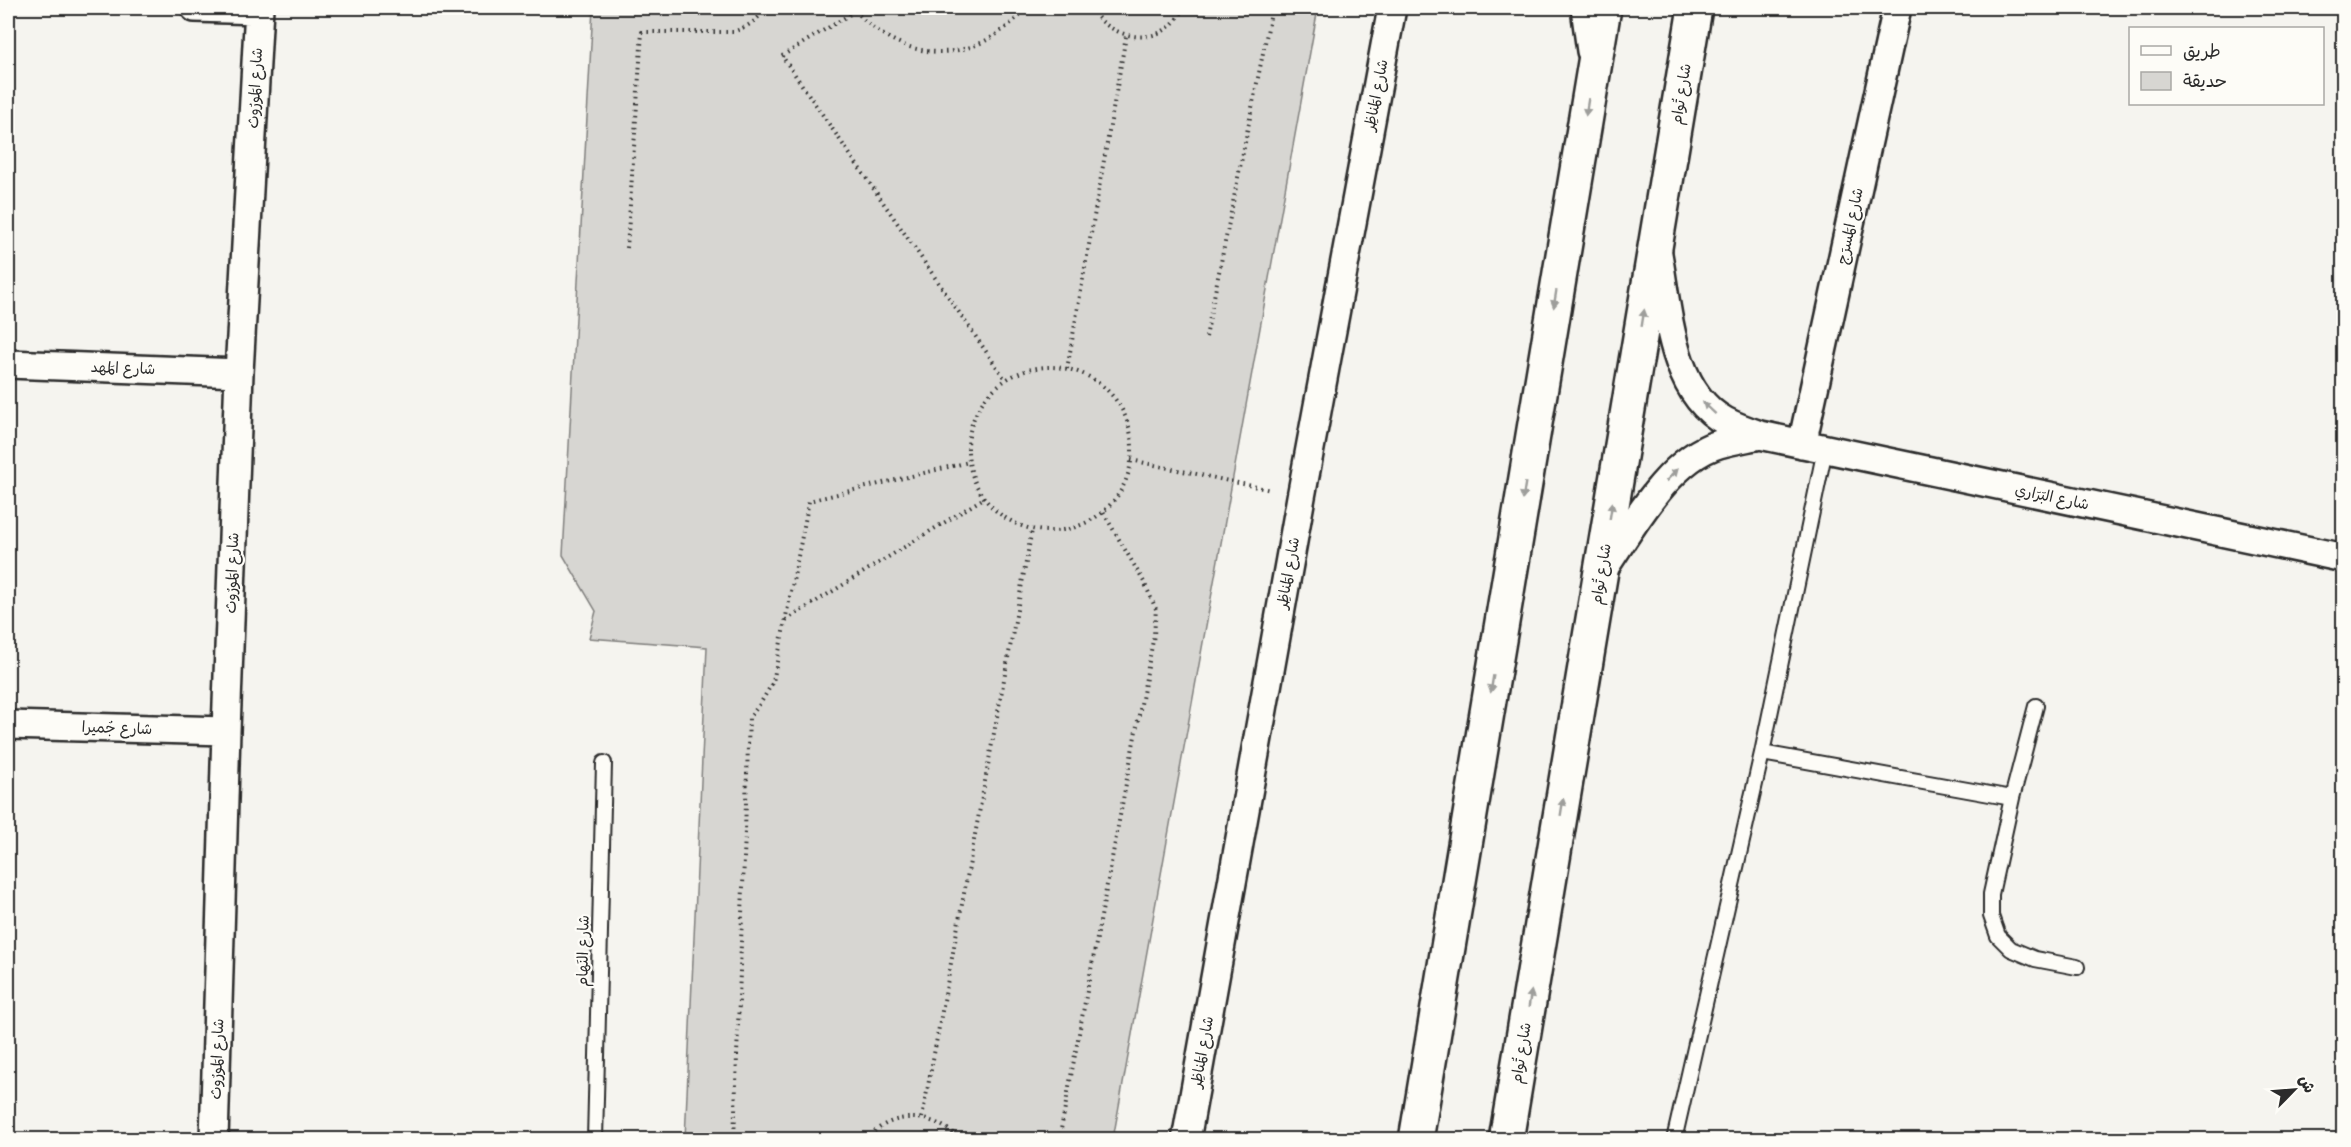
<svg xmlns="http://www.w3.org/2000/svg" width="2351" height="1147" viewBox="0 0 2351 1147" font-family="'Balsamiq Sans','Playpen Sans Arabic',sans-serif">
  <rect width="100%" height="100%" fill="#f5f4ef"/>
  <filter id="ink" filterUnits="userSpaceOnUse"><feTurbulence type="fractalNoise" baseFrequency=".0167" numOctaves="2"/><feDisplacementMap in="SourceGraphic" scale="12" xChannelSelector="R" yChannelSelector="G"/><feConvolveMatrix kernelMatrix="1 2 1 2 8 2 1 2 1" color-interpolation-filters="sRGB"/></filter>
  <g filter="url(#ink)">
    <path fill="#d7d6d2" stroke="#81807e" stroke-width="1.5" d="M 593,8 L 1318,8 L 1113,1139 L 685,1139 L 707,647 L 589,638 L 596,611 L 563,555 Z"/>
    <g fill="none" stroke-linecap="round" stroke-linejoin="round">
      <g stroke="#2b2b2b" stroke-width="18">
        <path id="service" d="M 2036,706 L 2012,798 L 1991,894 L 1991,916 L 1998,936 L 2011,949 L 2035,959 L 2077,967
          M 1762,753 L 2012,798
          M 595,1140 L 604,763
          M 1674,1140 L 1762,753 L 1825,449"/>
      </g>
      <g stroke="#2b2b2b" stroke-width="32">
        <path id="minor" d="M 195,8 L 259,10
          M 1585,8 L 1591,51
          M 1658,254 C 1668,309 1671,392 1725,421 C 1736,427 1748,431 1760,435 L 2344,558
          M 8,364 L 239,373
          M 1802,444 L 1897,8
          M 1602,571 C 1631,529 1668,459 1719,444 C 1732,440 1746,438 1760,435
          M 8,725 L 226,731
          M 214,1140 L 226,731 L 239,373 L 259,8
          M 1186,1140 L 1301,497 L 1392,8"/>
      </g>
      <g stroke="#2b2b2b" stroke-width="38">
        <path id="primary" d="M 1416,1140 L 1604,8
          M 1506,1140 L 1695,8"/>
      </g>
      <path stroke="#2b2b2b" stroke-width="4" stroke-dasharray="1.5 4.5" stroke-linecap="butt" d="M 860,8 L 782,56 L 1005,379
        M 1090,8 C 1113,42 1164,50 1183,8
        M 855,11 C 907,66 976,66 1026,8
        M 627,248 L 642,32 L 733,32 C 747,27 757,21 766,8
        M 1206,337 L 1272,8
        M968 449a82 82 0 1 1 164 0a82 82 0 1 1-164 0Z
        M 1067,369 L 1126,36
        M 1131,460 L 1271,490
        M 786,620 L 984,498
        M 922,1118 L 1032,530
        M 734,1140 L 749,718 L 760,704 L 773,682 L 809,501 L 969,462
        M 866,1140 C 891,1109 935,1112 960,1140
        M 1059,1140 L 1154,635 L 1156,609 L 1144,582 L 1103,512"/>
      <use href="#service" stroke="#fdfcf7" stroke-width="14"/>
      <use href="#minor" stroke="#fdfcf7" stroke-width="27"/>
      <use href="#primary" stroke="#fdfcf7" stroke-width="33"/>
    </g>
    <defs><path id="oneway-solid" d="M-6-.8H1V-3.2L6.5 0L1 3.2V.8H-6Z" transform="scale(1.5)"/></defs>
    <g fill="#9e9e9b">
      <use href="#oneway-solid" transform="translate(1587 107) rotate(99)"/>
      <use href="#oneway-solid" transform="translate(1555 299) rotate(99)"/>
      <use href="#oneway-solid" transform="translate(1643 318) rotate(-81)"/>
      <use href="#oneway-solid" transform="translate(1709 408) rotate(-137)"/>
      <use href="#oneway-solid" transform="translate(1672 475) rotate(-45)"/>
      <use href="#oneway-solid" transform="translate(1524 491) rotate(99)"/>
      <use href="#oneway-solid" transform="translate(1611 511) rotate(-81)"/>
      <use href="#oneway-solid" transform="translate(1492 684) rotate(99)"/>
      <use href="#oneway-solid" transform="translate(1562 807) rotate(-81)"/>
      <use href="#oneway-solid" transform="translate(1530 999) rotate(-81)"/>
    </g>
  </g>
  <g text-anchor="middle" stroke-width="4.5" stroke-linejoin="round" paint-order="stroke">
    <g font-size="15" fill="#2b2b2b" stroke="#fdfcf7">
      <text transform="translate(255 88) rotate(-87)" y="5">شارع المَورُوث</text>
      <text transform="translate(1681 94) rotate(-81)" y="5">شارع تُوام</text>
      <text transform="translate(1376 95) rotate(-79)" y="5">شارع المَناظِر</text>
      <text transform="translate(1850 226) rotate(-78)" y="5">شارع المَسرَج</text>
      <text transform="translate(123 368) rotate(2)" y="5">شارع المَهد</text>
      <text transform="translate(2052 497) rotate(12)" y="5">شارع البَرَاري</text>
      <text transform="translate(232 573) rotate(-88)" y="5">شارع المَورُوث</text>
      <text transform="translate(1288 573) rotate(-80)" y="5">شارع المَناظِر</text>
      <text transform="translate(1601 574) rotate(-81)" y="5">شارع تُوام</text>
      <text transform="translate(117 728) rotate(2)" y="5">شارع جُميرا</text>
      <text transform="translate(583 951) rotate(-89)" y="5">شارع النَهام</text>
      <text transform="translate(1202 1052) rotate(-80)" y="5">شارع المَناظِر</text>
      <text transform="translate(1521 1053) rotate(-81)" y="5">شارع تُوام</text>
      <text transform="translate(217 1059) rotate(-88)" y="5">شارع المَورُوث</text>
    </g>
  </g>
  <rect width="2351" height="1147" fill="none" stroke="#fdfcf7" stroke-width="30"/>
  <rect x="15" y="15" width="2321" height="1117" fill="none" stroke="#2b2b2b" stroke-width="2" filter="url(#ink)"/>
  <rect x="2129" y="27" width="195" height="78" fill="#fdfcf7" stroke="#a9a8a5" stroke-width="1.5"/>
  <rect x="2141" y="46" width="30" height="9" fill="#fdfcf7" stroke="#a9a8a5" stroke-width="1.5"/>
  <text x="2183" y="57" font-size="18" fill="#2b2b2b">طريق</text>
  <rect x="2141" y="72" width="30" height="18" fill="#d7d6d2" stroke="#a9a8a5" stroke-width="1.5"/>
  <text x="2183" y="87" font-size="18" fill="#2b2b2b">حديقة</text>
  <g transform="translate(2294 1090) rotate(65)" stroke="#fdfcf7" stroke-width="4.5" paint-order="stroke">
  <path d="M0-4.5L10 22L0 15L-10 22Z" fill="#2b2b2b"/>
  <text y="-9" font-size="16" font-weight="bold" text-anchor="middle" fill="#2b2b2b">ش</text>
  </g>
</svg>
